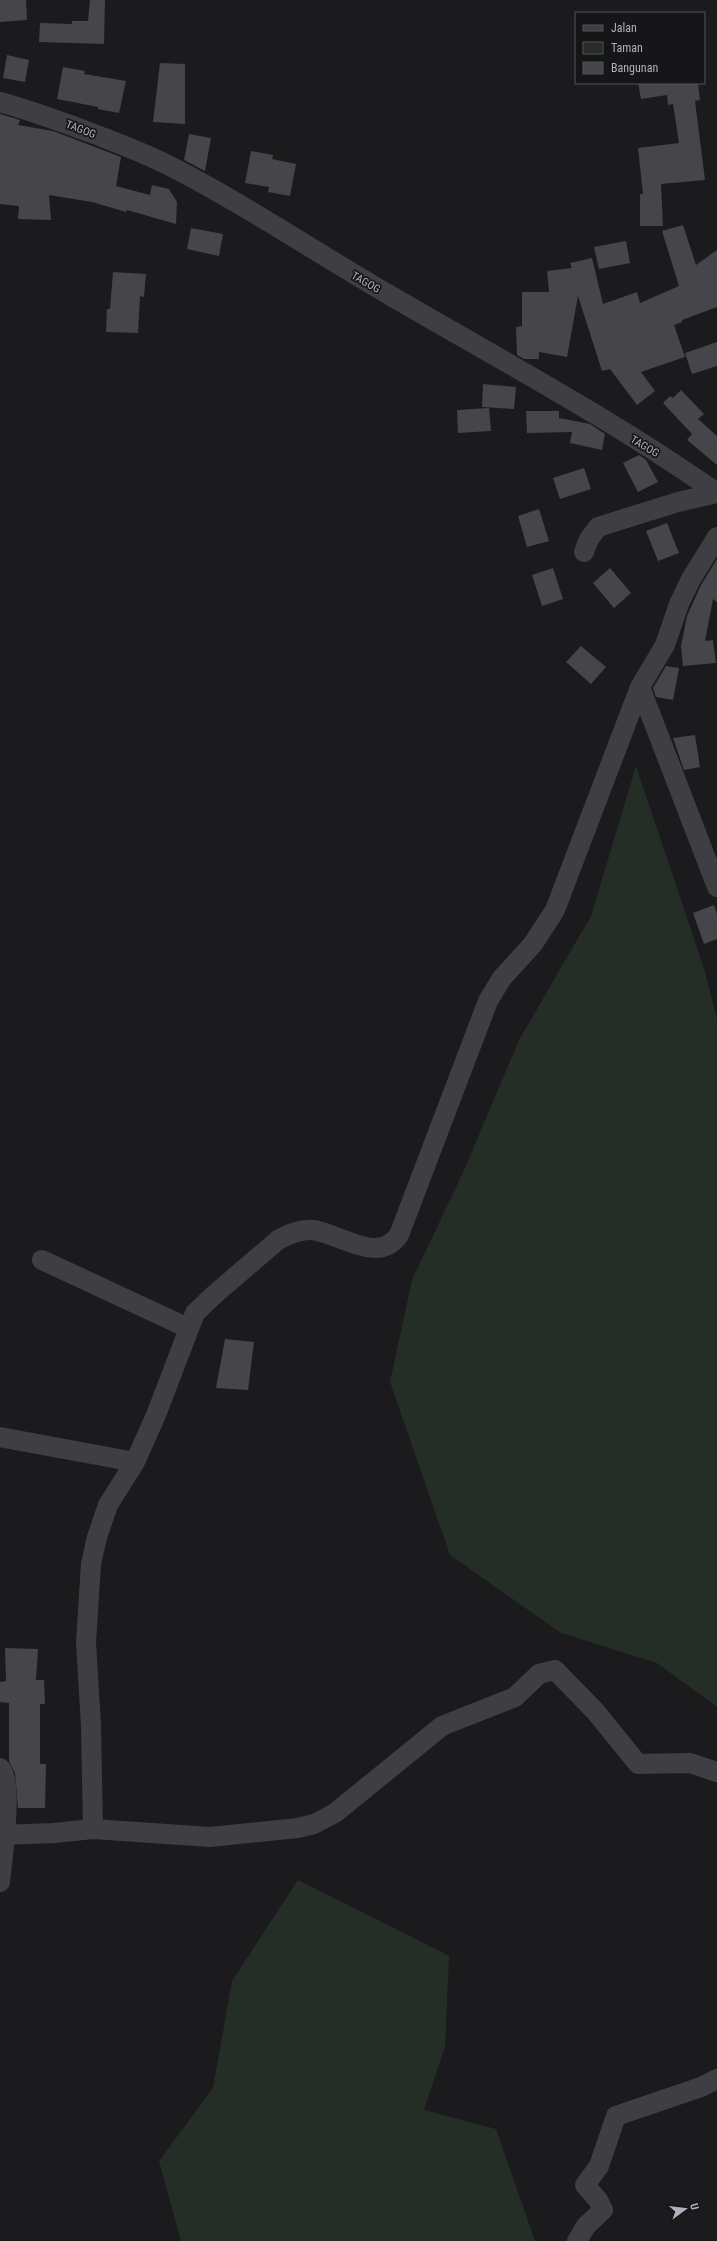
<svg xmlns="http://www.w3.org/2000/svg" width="717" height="2241" viewBox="0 0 717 2241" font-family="'Roboto Condensed',sans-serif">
  <rect width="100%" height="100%" fill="#1b1b1d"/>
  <path fill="#252d27" d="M 636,766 L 705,972 L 717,1019 L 717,1707 L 657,1663 L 561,1633 L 450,1555 L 390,1382 L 412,1280 L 465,1168 L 519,1040 L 591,916 Z
    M 298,1880 L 449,1956 L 445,2047 L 424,2110 L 496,2129 L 535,2241 L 181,2241 L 159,2161 L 213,2088 L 232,1981 Z"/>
  <path fill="#46464a" d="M 0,0 L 26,0 L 27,20 L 0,22 Z
    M 90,0 L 105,0 L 104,44 L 39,42 L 40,23 L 72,24 L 72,21 L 88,21 Z
    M 7,55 L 29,60 L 25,82 L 3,78 Z
    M 160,63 L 185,64 L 185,124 L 153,122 Z
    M 63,67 L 85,71 L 84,74 L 126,81 L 119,113 L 98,109 L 98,107 L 57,99 Z
    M 638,83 L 698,83 L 700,100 L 695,101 L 705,180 L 661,184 L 663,226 L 640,226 L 640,194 L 643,194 L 638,148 L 679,143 L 673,104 L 668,105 L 667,95 L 641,99 Z
    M 0,114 L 20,120 L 18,125 L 53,131 L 121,157 L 116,186 L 150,195 L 152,185 L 169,189 L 177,202 L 176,224 L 127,210 L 126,212 L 92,202 L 49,195 L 51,220 L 18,219 L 19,206 L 0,204 Z
    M 189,134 L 211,138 L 205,171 L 184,160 Z
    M 251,151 L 273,155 L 272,159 L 296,164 L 290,196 L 268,192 L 269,187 L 245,183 Z
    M 683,225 L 696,265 L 717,250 L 717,307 L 682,320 L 682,322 L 674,325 L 685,357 L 641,372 L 655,391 L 637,405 L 610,369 L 602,371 L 578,296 L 567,357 L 539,352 L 539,359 L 524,359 L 517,355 L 516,327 L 522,326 L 522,292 L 549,292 L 547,271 L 572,268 L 570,263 L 592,258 L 603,304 L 637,292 L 640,303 L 679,286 L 662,231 Z
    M 191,228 L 223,234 L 219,256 L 187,249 Z
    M 626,241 L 630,263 L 599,269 L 594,247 Z
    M 113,272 L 146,274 L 144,297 L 140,296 L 138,333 L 106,332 L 107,309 L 110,309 Z
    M 717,342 L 717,366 L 692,374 L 685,353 Z
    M 483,384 L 516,387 L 514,409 L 482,407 Z
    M 681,390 L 704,414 L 698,419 L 717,436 L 717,465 L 687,440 L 692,434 L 663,403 L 670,396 L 673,398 Z
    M 489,408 L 491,431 L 458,433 L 457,410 Z
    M 526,411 L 559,411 L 559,418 L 590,424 L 605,434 L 602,450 L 570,443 L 572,432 L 527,433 Z
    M 639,455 L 646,460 L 658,482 L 638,492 L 623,463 Z
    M 584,468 L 591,489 L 560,499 L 553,478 Z
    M 539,509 L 549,541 L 527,547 L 518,516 Z
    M 667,523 L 679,553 L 658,561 L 646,531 Z
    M 717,559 L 717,602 L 713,599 L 705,641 L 713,640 L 716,663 L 683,666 L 681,646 L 687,616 L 701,585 Z
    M 553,568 L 563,599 L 542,606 L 532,575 Z
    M 610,568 L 631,593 L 614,608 L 593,583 Z
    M 581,646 L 606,667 L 591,684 L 566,662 Z
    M 666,666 L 679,668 L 673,700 L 656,697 L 653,688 Z
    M 695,735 L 700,767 L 684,770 L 673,738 Z
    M 714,905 L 717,914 L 717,939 L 704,944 L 693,913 Z
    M 225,1339 L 254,1342 L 248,1390 L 216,1388 Z
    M 5,1648 L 38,1649 L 36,1680 L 44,1680 L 45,1704 L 40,1704 L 40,1764 L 46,1764 L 45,1808 L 18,1808 L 15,1773 L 9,1761 L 9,1703 L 0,1702 L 0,1682 L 6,1681 Z"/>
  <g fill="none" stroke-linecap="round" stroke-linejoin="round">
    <path stroke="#3f3e43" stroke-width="20" d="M 0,102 C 33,111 65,123 97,135 C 120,144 144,153 166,164 C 241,202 312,250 386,293 C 497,358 612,419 717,493
      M 584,552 L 589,539 L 598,527 L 678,502 L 717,493
      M 640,687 L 717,887
      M 42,1260 L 188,1328
      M 0,1437 L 135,1462
      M 0,1768 C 14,1779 2,1862 0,1882
      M 93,1829 L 210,1837 L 298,1828 L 314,1824 L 335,1813 L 442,1726 L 515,1697 L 539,1674 L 555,1670 L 595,1711 L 638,1764 L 690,1763 L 717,1772
      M 0,1835 L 54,1833 L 93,1829 L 91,1726 L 86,1642 L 91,1564 L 97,1537 L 108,1505 L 135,1462 L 156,1415 L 195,1313 L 215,1294 L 278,1240 C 289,1234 300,1229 313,1230 C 341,1234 378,1265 399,1235 L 488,1001 L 502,978 L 533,944 L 555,910 L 640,687 L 665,645 L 679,604 L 691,579 L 717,537
      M 577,2241 L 586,2226 L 603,2210 L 598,2200 L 585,2185 L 599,2166 L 616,2116 L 701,2087 L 717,2079"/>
  </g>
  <g text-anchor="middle" stroke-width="3.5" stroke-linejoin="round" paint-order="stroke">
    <g font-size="11" fill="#afb1bb" stroke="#161618">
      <text transform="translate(81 129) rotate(21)" y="4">TAGOG</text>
      <text transform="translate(366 282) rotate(30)" y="4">TAGOG</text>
      <text transform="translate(645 446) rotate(31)" y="4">TAGOG</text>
    </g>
  </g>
  <rect x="575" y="12" width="130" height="72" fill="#161618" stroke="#535459"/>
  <rect x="583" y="25" width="20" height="6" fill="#3f3e43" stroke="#535459"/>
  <text x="611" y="32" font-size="12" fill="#afb1bb">Jalan</text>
  <rect x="583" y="42" width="20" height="12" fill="#252d27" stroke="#535459"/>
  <text x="611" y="52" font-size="12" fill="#afb1bb">Taman</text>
  <rect x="583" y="62" width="20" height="12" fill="#46464a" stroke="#535459"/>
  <text x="611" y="72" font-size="12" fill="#afb1bb">Bangunan</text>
  <g transform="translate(685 2209) rotate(75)" stroke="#161618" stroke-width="3" paint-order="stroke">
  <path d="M0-3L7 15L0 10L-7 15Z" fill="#afb1bb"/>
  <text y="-6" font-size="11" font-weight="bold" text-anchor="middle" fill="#afb1bb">U</text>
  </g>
</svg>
